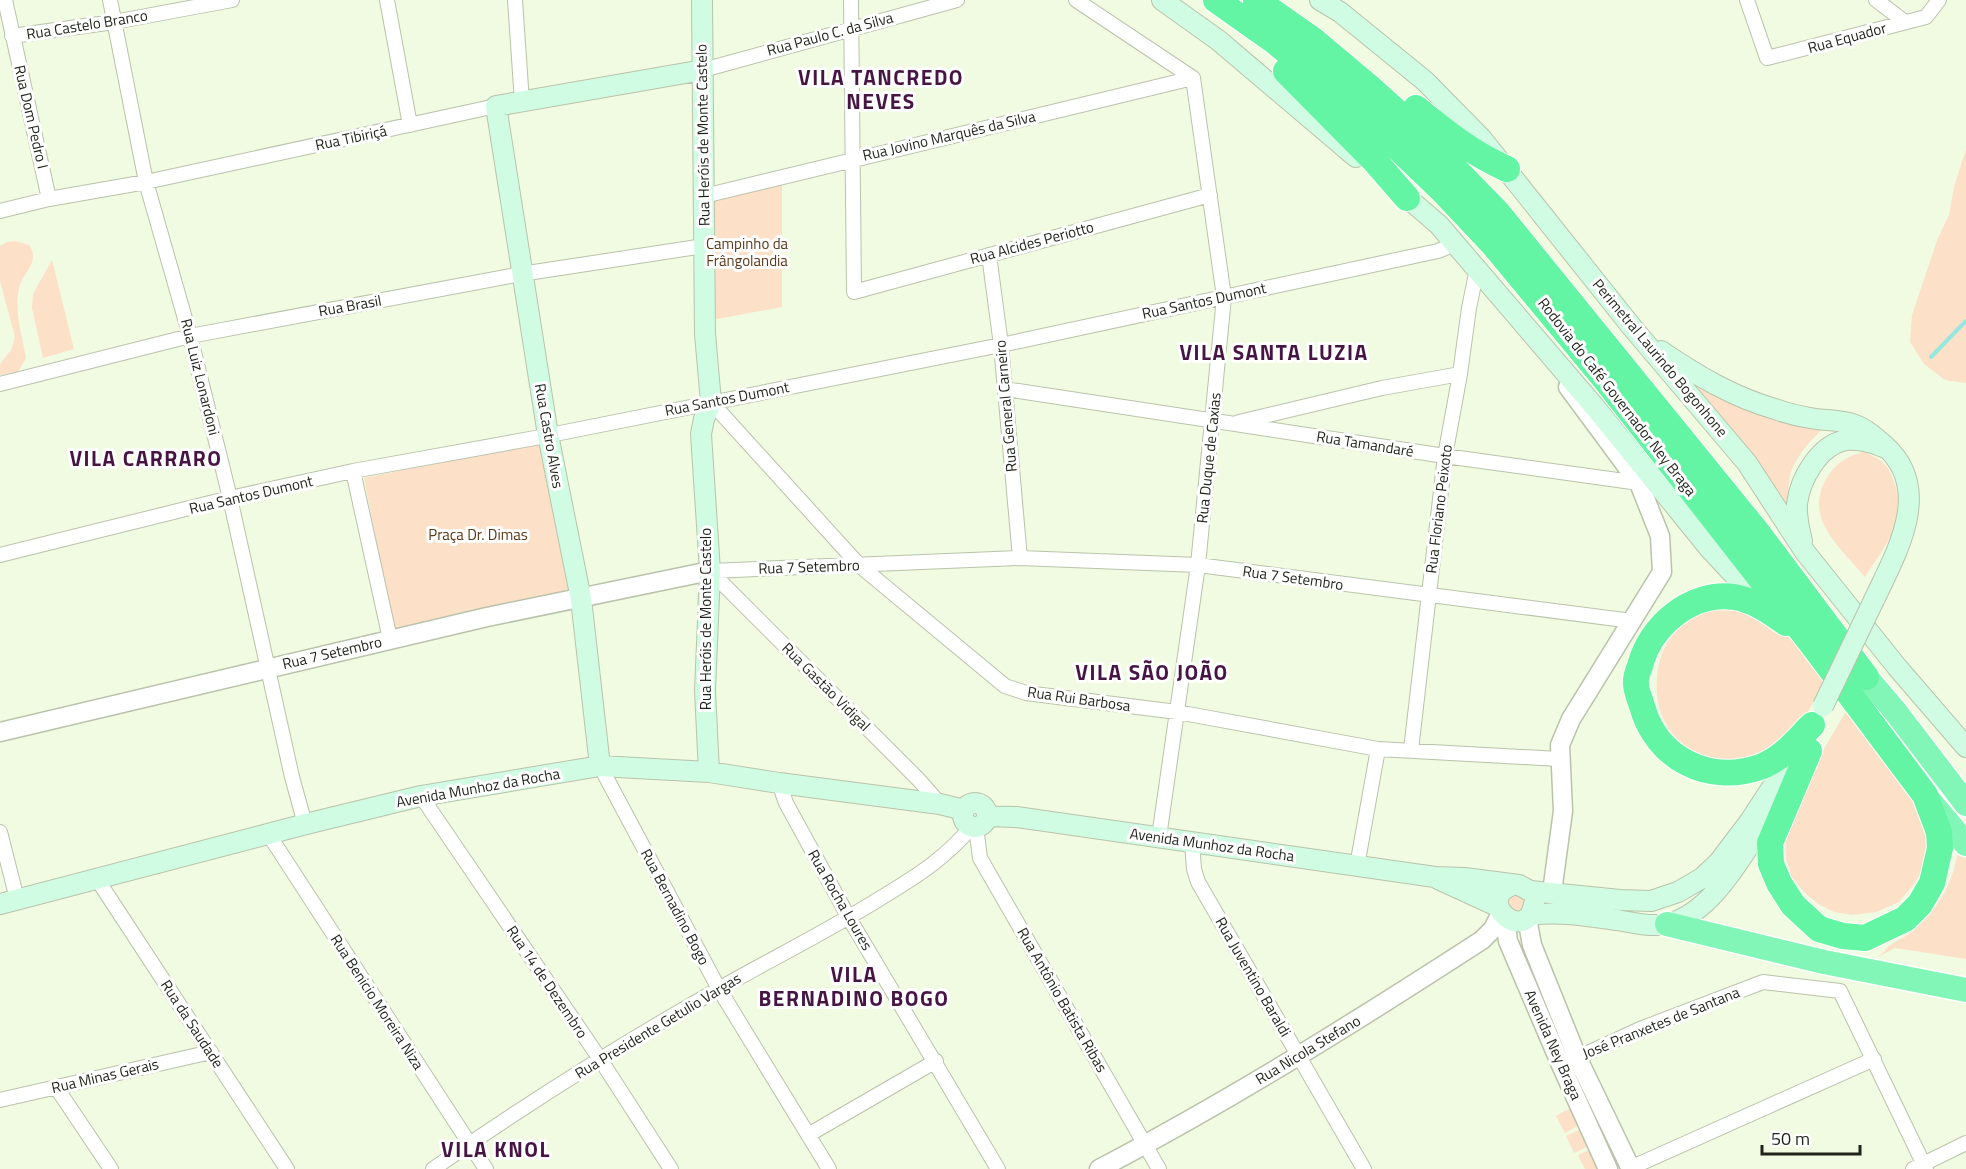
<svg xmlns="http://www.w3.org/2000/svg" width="1966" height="1169" viewBox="0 0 1966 1169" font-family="'Titillium Web',sans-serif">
  <rect width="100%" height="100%" fill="#f1fbe1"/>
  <path fill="#fce0c7" d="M 1966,149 L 1966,383 L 1945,380 L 1924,364 L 1910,342 L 1912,315 L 1938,238 L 1949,215 L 1954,187 Z
    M 782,181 L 782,307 L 712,320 L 711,199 Z
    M 15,241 L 29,245 C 41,262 23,272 19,288 C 14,312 22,335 26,358 L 18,372 L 0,375 L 0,364 L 11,350 L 15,337 L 0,281 L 0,246 L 7,242 Z
    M 52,260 L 74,349 L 43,358 L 32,308 L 33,294 Z
    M 1691,379 L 1824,427 C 1810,442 1792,459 1789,481 C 1788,489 1789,497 1788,505 Z
    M 544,441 L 575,596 L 394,633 L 364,478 Z
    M 1864,452 C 1870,455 1876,457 1881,461 C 1889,467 1892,476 1895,485 C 1908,520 1883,549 1865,577 C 1842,549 1804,520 1825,481 C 1834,464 1846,456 1864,452 Z
    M 1740,606 L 1790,635 L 1828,675 C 1814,704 1799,731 1771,749 C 1766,752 1760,758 1755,759 C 1750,761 1743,760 1737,760 C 1689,763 1652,727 1657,678 C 1658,664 1661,651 1670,639 C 1679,627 1692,613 1708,608 C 1717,605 1730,607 1740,606 Z
    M 1848,708 L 1929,819 L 1927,862 L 1915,883 L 1899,902 L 1876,912 L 1852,915 L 1834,912 L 1818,904 L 1804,892 L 1792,877 L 1786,859 L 1785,839 L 1807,778 Z
    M 1958,850 L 1966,856 L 1966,959 L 1895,948 L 1878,957 C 1883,953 1887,947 1892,944 C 1897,940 1903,938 1909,934 C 1936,913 1953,885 1958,850 Z
    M 1529,893 L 1521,911 L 1514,910 L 1508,905 L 1508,894 Z
    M 1572,1107 L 1581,1124 L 1565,1133 L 1556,1116 Z
    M 1583,1128 L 1591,1145 L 1574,1153 L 1566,1136 Z
    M 1593,1148 L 1603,1169 L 1585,1169 L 1578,1155 Z"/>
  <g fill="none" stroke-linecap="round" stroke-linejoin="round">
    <path stroke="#94e8df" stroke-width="4" d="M 1931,357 L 1966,321"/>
    <g stroke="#b9c3aa" stroke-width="16">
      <path id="minor" d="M 5,0 L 49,199
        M 110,0 L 146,182 L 190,336 L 230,498 L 292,777 L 305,824
        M 387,0 L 410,125
        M 515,0 L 522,102
        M 851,0 L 854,292 L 1210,195
        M 1076,0 L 1193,78
        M 1747,0 L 1767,58 L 1926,17 L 1939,0
        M 1876,0 L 1905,22
        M 12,36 L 114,22 L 232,0
        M 703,70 L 957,0
        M 704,196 L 1193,78
        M 0,211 L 49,199 L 146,182 L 496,106
        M 989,255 L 1001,345 L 1020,558
        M 0,384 L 190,336 L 521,274 L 704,246
        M 1005,389 L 1445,456 L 1639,483
        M 711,402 L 859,565 L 1005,686 L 1026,693 L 1177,712 L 1378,749 L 1559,759
        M 1239,422 L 1382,388 L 1460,374
        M 353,471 L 390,639
        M 0,555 L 230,498 L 353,471 L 535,438 L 1001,345 L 1438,251 L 1455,244
        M 710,571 L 1020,558 L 1198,565 L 1632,621
        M 710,571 L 919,780 L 940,804
        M 1411,750 L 1445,456 L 1460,374 L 1469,308 L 1477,269
        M 600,766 L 719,989 L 829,1169
        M 779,783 L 786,803 L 849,918 L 998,1169
        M 421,796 L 600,1059 L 671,1169
        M 976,827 L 980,858 L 1159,1169
        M 0,832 L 17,899
        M 269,835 L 486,1169
        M 1159,837 L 1198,565 L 1224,297 L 1193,78
        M 1192,842 L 1194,869 L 1198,882 L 1364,1169
        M 1357,866 L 1378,749
        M 97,879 L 287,1169
        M 1570,1061 L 1640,1029 L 1763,982 L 1840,991 L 1926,1169
        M 56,1087 L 111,1169
        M 0,1100 L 211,1052
        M 808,1135 L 936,1061
        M 433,1169 C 525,1105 620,1045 717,990 C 773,958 830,930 884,896 C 917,876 947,857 972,826
        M 1628,1169 L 1874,1059
        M 1913,1169 L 1966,1143"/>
    </g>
    <g stroke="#b9c3aa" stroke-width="21">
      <path id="tertiary" d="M 0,732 L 487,617 L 710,571
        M 1552,892 L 1563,811 L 1560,745 L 1571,719 L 1662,572 L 1660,536 L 1639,483 L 1568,387
        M 1505,918 L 1508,941 L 1561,1065 L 1608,1169
        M 1527,918 L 1532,945 L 1577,1057 L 1631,1169
        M 1099,1169 C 1231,1100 1357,1021 1482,940 L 1493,929 L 1501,913"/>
    </g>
    <g stroke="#b9c3aa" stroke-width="22">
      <path id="secondary" d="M 702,0 L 705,334 L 711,402 L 704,419 L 701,434 L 710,571 L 705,691 L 709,772
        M 1162,0 L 1218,40 L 1356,157
        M 1320,0 L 1340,12 L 1425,81 L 1482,139 L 1631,326 L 1747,463 L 1805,552 L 1897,667 L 1966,747
        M 1396,188 L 1439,225 L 1599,412 L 1709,548 L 1762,605
        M 1661,351 C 1696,375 1733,397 1775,409 C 1786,413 1798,416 1810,418 C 1825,421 1841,419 1855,425 C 1866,429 1876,438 1885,446 C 1934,490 1896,553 1874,600
        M 1802,541 C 1799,528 1796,517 1797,504 C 1800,479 1819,445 1846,440 C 1857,439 1873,442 1883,447
        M 600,766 L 581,599 L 548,435 L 496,106 L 703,70
        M963 815a12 12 0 1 1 24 0a12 12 0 1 1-24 0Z
        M 987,816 L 1016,817 L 1435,877 L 1464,878 L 1519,885 L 1530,891 L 1620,900 L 1651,901 L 1678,892 L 1702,878 L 1719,862 L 1750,821 L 1799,746
        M 1438,879 L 1499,907
        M 1513,885 C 1472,899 1526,947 1534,904
        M 0,904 L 310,823 L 421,796 L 600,766 L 709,772 L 779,783 L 940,804 L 964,810
        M 1530,915 C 1561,911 1587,916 1617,920 C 1633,923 1651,927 1667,924 C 1712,914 1742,855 1766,820"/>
    </g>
    <g stroke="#fff" stroke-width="27">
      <path id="trunk" d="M 1866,677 L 1895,711 L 1966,804
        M 1928,799 L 1966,844
        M 1667,924 L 1824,962 L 1966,990"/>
    </g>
    <g stroke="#fff" stroke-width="28">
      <path id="motorway" d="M 1216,0 L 1274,41 L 1353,105 L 1442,190 L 1493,244 L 1604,378 L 1812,644 L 1925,795 L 1939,832 L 1940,848 L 1932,883 L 1920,904 L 1905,919 L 1865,938 L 1843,936 L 1819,929 L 1793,905 L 1779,883 L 1771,864 L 1770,843 L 1809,751
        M 1256,0 L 1313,40 L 1369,87 L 1420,133 L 1497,212 L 1757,532 L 1866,677
        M 1286,71 L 1373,159 L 1407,198
        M 1416,108 C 1445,132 1473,154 1507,169
        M 1786,623 C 1770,612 1754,600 1734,597 C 1691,591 1650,626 1640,666 C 1638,671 1635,678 1636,684 C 1636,691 1640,699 1642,706 C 1656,758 1708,785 1760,767 C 1782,759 1796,741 1812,725"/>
    </g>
    <use href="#minor" stroke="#fff" stroke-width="14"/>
    <use href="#tertiary" stroke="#fff" stroke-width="18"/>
    <use href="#secondary" stroke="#d0fce4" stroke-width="20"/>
    <use href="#trunk" stroke="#82f6b6" stroke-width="24"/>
    <use href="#motorway" stroke="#63f4a4" stroke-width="26"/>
    <g stroke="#b9c3aa" stroke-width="22" stroke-linecap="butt">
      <path id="secondary-bridge" d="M 1823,706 L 1874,600"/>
    </g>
    <use href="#secondary-bridge" stroke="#d0fce4" stroke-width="20"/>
  </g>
  <g text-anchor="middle" stroke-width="6" stroke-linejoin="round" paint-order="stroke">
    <g font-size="15" fill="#1f231a" stroke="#fff">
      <text transform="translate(87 25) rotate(-9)" y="5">Rua Castelo Branco</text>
      <text transform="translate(830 34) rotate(-15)" y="5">Rua Paulo C. da Silva</text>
      <text transform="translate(1847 38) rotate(-15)" y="5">Rua Equador</text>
      <text transform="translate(31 117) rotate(77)" y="5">Rua Dom Pedro I</text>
      <text transform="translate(703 135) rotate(-91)" y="5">Rua Heróis de Monte Castelo</text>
      <text transform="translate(949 136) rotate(-13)" y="5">Rua Jovino Marquês da Silva</text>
      <text transform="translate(351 138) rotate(-12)" y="5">Rua Tibiriçá</text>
      <text transform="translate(1032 243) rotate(-15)" y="5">Rua Alcides Periotto</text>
      <text transform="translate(1204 301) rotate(-12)" y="5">Rua Santos Dumont</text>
      <text transform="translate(350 306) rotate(-10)" y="5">Rua Brasil</text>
      <text transform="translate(1660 358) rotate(50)" y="5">Perimetral Laurindo Bogonhone</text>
      <text transform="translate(200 377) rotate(76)" y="5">Rua Luiz Lonardoni</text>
      <text transform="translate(1617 397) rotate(52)" y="5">Rodovia do Café Governador Ney Braga</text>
      <text transform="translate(727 399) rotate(-11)" y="5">Rua Santos Dumont</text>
      <text transform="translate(1006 406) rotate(-95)" y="5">Rua General Carneiro</text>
      <text transform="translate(549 436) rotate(80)" y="5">Rua Castro Alves</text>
      <text transform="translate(1365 444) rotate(9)" y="5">Rua Tamandaré</text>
      <text transform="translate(1209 458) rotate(-84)" y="5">Rua Duque de Caxias</text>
      <text transform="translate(251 495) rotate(-13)" y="5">Rua Santos Dumont</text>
      <text transform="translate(1439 509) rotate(-83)" y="5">Rua Floriano Peixoto</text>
      <text transform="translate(809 567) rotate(-2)" y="5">Rua 7 Setembro</text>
      <text transform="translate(1293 578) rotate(8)" y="5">Rua 7 Setembro</text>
      <text transform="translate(706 619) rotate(-90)" y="5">Rua Heróis de Monte Castelo</text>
      <text transform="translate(332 653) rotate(-13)" y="5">Rua 7 Setembro</text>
      <text transform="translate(826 687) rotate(45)" y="5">Rua Gastão Vidigal</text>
      <text transform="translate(1079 699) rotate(8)" y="5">Rua Rui Barbosa</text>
      <text transform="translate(478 788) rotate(-10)" y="5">Avenida Munhoz da Rocha</text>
      <text transform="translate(1212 845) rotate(8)" y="5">Avenida Munhoz da Rocha</text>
      <text transform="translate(840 900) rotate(60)" y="5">Rua Rocha Loures</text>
      <text transform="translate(675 907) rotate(62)" y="5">Rua Bernadino Bogo</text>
      <text transform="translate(1253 977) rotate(60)" y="5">Rua Juventino Baraldi</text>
      <text transform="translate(547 982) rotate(56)" y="5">Rua 14 de Dezembro</text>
      <text transform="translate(1062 1000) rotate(60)" y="5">Rua Antônio Batista Ribas</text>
      <text transform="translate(377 1002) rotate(57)" y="5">Rua Benicio Moreira Niza</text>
      <text transform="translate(1661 1023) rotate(-22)" y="5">José Pranxetes de Santana</text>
      <text transform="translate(192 1024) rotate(57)" y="5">Rua da Saudade</text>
      <text transform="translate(658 1026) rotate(-31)" y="5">Rua Presidente Getulio Vargas</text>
      <text transform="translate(1553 1045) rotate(66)" y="5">Avenida Ney Braga</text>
      <text transform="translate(1308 1050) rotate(-31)" y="5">Rua Nicola Stefano</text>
      <text transform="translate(105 1076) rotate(-13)" y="5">Rua Minas Gerais</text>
    </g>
    <g font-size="15" fill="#5b3918" stroke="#fff">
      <text x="747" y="249">Campinho da<tspan x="747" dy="17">Frângolandia</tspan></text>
      <text x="478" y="540">Praça Dr. Dimas</text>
    </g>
    <g font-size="21" font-weight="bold" letter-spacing="1.5" fill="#461544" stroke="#fff">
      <text x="881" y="85">VILA TANCREDO<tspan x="881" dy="24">NEVES</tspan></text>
      <text x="1274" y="360">VILA SANTA LUZIA</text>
      <text x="146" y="466">VILA CARRARO</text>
      <text x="1152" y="680">VILA SÃO JOÃO</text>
      <text x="854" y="982">VILA<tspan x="854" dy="24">BERNADINO BOGO</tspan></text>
      <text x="496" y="1157">VILA KNOL</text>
    </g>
  </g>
  <path d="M1762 1145v9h98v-9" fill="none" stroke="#1f231a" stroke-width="3"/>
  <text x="1771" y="1145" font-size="18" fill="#1f231a" stroke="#ffffff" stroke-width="4.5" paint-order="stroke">50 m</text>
</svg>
